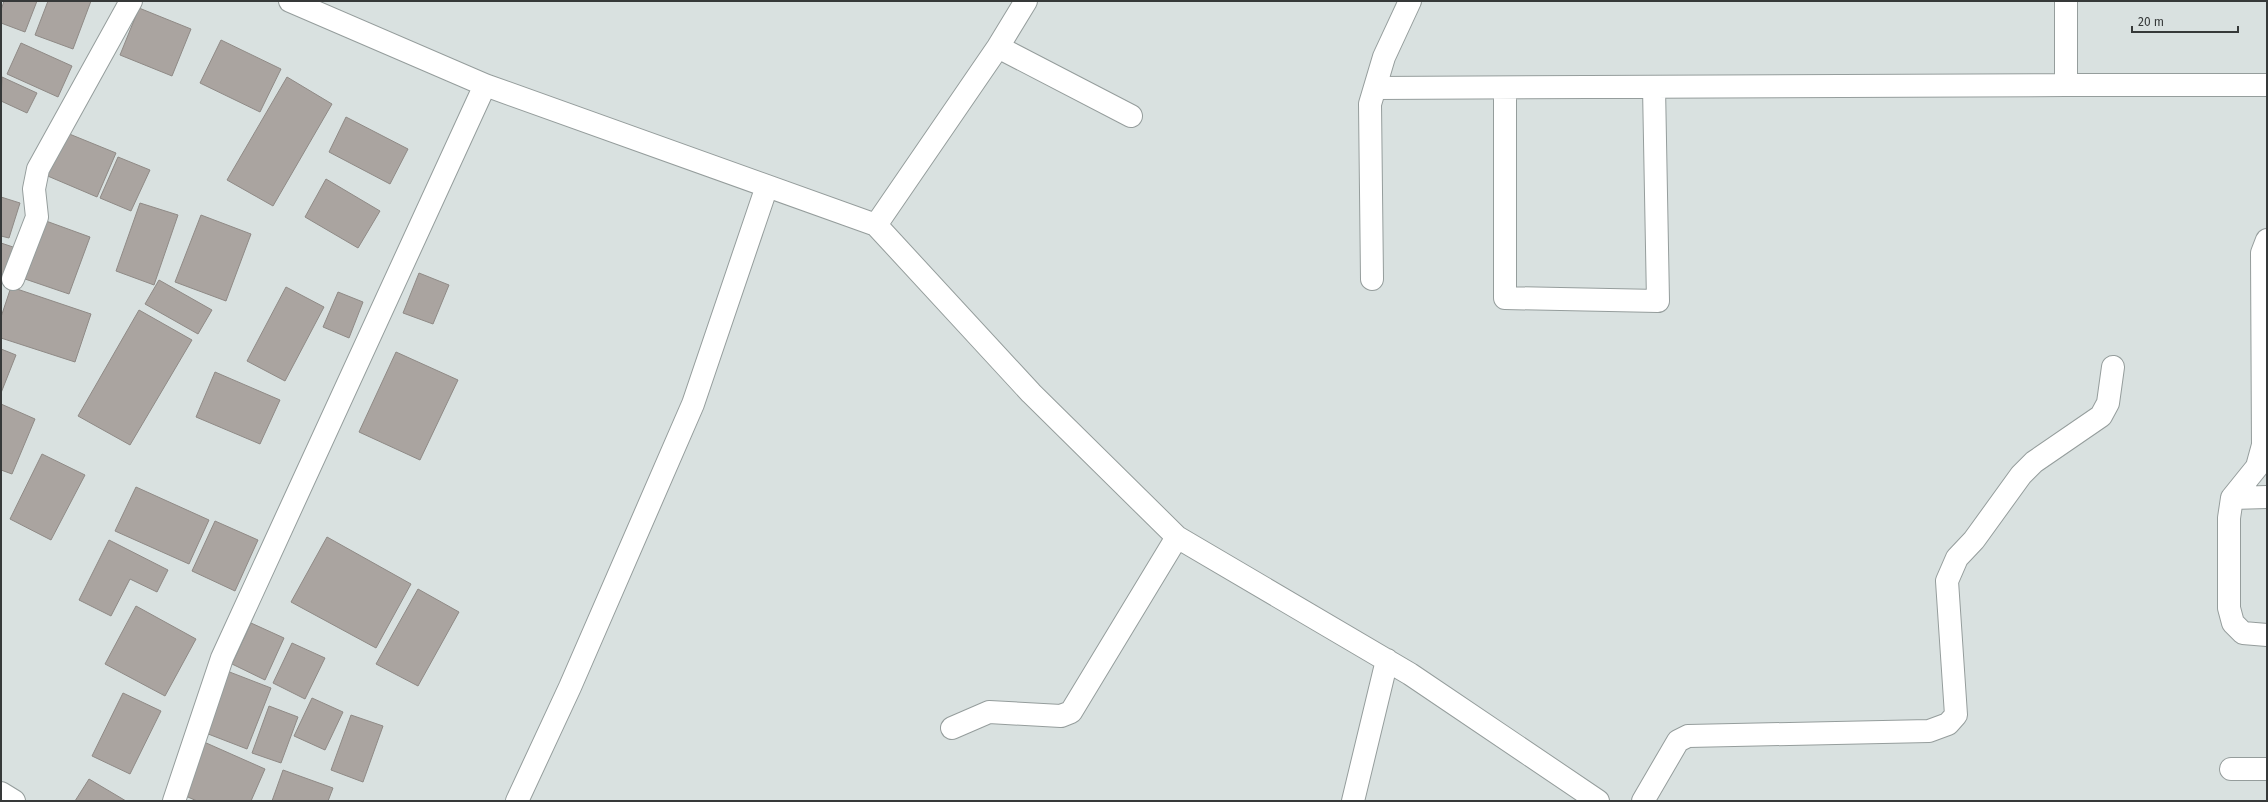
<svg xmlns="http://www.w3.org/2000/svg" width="2268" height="802" viewBox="0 0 2268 802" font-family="'Fira Sans',sans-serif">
  <rect width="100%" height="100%" fill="#d9e1e0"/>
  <path fill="#aaa4a0" stroke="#8f8a86" d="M 4,1 L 37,1 L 25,32 L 1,23 L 1,10 Z
    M 48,1 L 91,1 L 73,49 L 35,35 Z
    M 139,8 L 191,29 L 172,76 L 120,55 Z
    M 221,40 L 281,69 L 260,112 L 200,83 Z
    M 21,43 L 72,66 L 58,97 L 7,74 Z
    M 2,77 L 37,93 L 27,113 L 1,101 Z
    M 287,77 L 332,104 L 273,206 L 227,180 Z
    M 346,117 L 408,149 L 390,184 L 329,152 Z
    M 62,131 L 116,153 L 97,197 L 43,174 Z
    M 118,157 L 150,170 L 131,211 L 100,198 Z
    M 326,179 L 380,211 L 358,248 L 305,217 Z
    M 1,197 L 20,203 L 9,238 L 1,236 Z
    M 140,203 L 178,215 L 154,285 L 116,271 Z
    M 201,215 L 251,234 L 226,301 L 175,282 Z
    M 46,221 L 90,237 L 69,294 L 25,279 Z
    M 1,243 L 16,248 L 6,282 L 1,280 Z
    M 419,273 L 449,285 L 433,324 L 403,313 Z
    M 159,280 L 212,310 L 198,334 L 145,304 Z
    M 11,287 L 91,314 L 75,362 L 1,338 L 1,317 Z
    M 286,287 L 324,307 L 285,381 L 247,361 Z
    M 338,292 L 363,302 L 349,338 L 323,327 Z
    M 139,310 L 192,340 L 130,445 L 78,416 Z
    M 1,349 L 16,355 L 1,393 Z
    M 396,352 L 458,380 L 420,460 L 359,432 Z
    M 215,372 L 280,400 L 260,444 L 196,417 Z
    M 1,404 L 35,419 L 12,474 L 1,470 Z
    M 42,454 L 85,475 L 51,540 L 10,519 Z
    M 136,487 L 209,520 L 189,564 L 115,531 Z
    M 215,521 L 258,540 L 235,591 L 192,571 Z
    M 327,537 L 411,584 L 376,648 L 291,602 Z
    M 109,540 L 168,570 L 157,592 L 130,579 L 111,616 L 79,600 Z
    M 418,589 L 459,612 L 418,686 L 376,664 Z
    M 136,606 L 196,639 L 165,696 L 105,664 Z
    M 251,623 L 284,638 L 265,680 L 232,664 Z
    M 292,643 L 325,658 L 305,699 L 273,683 Z
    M 227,671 L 271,688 L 247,749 L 203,732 Z
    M 123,693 L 161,711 L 130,774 L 92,756 Z
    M 312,698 L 343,712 L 325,750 L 294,736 Z
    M 269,706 L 298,717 L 281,763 L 252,753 Z
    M 351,715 L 383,726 L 363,782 L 331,770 Z
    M 204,742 L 265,769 L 251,801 L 197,801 L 181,794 Z
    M 283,770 L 333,788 L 328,801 L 272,801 Z
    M 89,779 L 126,801 L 75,801 Z"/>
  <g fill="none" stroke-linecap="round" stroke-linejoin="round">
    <g stroke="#959d9c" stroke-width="24">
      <path id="minor" d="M 290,1 L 485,85 L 876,225 L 1031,393 L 1177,537 L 1410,674 L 1598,801
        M 2066,1 L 2066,85 L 2267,85
        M 998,47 L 1131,116
        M 1375,88 L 2066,85
        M 1505,88 L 1505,298 L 1658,301 L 1654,87
        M 876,225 L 998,47 L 1026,1
        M 2267,240 L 2262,253 L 2263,445 L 2257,467 L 2232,498 L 2229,518 L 2229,608 L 2233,623 L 2243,633 L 2267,635
        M 13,279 L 37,217 L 34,189 L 38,169 L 131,1
        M 1372,279 L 1370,104 L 1384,57 L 1410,1
        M 2232,498 L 2267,497
        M 952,728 L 989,712 L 1061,716 L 1071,712 L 1177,537
        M 2231,769 L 2267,769
        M 1,793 L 14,801
        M 174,801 L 222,658 L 485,85
        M 517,801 L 570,687 L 693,404 L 767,186
        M 1353,801 L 1387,660
        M 1643,801 L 1678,741 L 1688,736 L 1929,731 L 1948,724 L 1956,715 L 1947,581 L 1957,558 L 1974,540 L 2021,475 L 2034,462 L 2101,416 L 2108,403 L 2113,367"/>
    </g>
    <use href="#minor" stroke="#fff" stroke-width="22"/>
  </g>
  <rect width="2268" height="802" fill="none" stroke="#363939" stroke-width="4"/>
  <path d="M2132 26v6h106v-6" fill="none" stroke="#363939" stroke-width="2"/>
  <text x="2138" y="26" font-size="12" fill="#363939" stroke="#d9e1e0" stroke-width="3" paint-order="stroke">20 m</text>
</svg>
